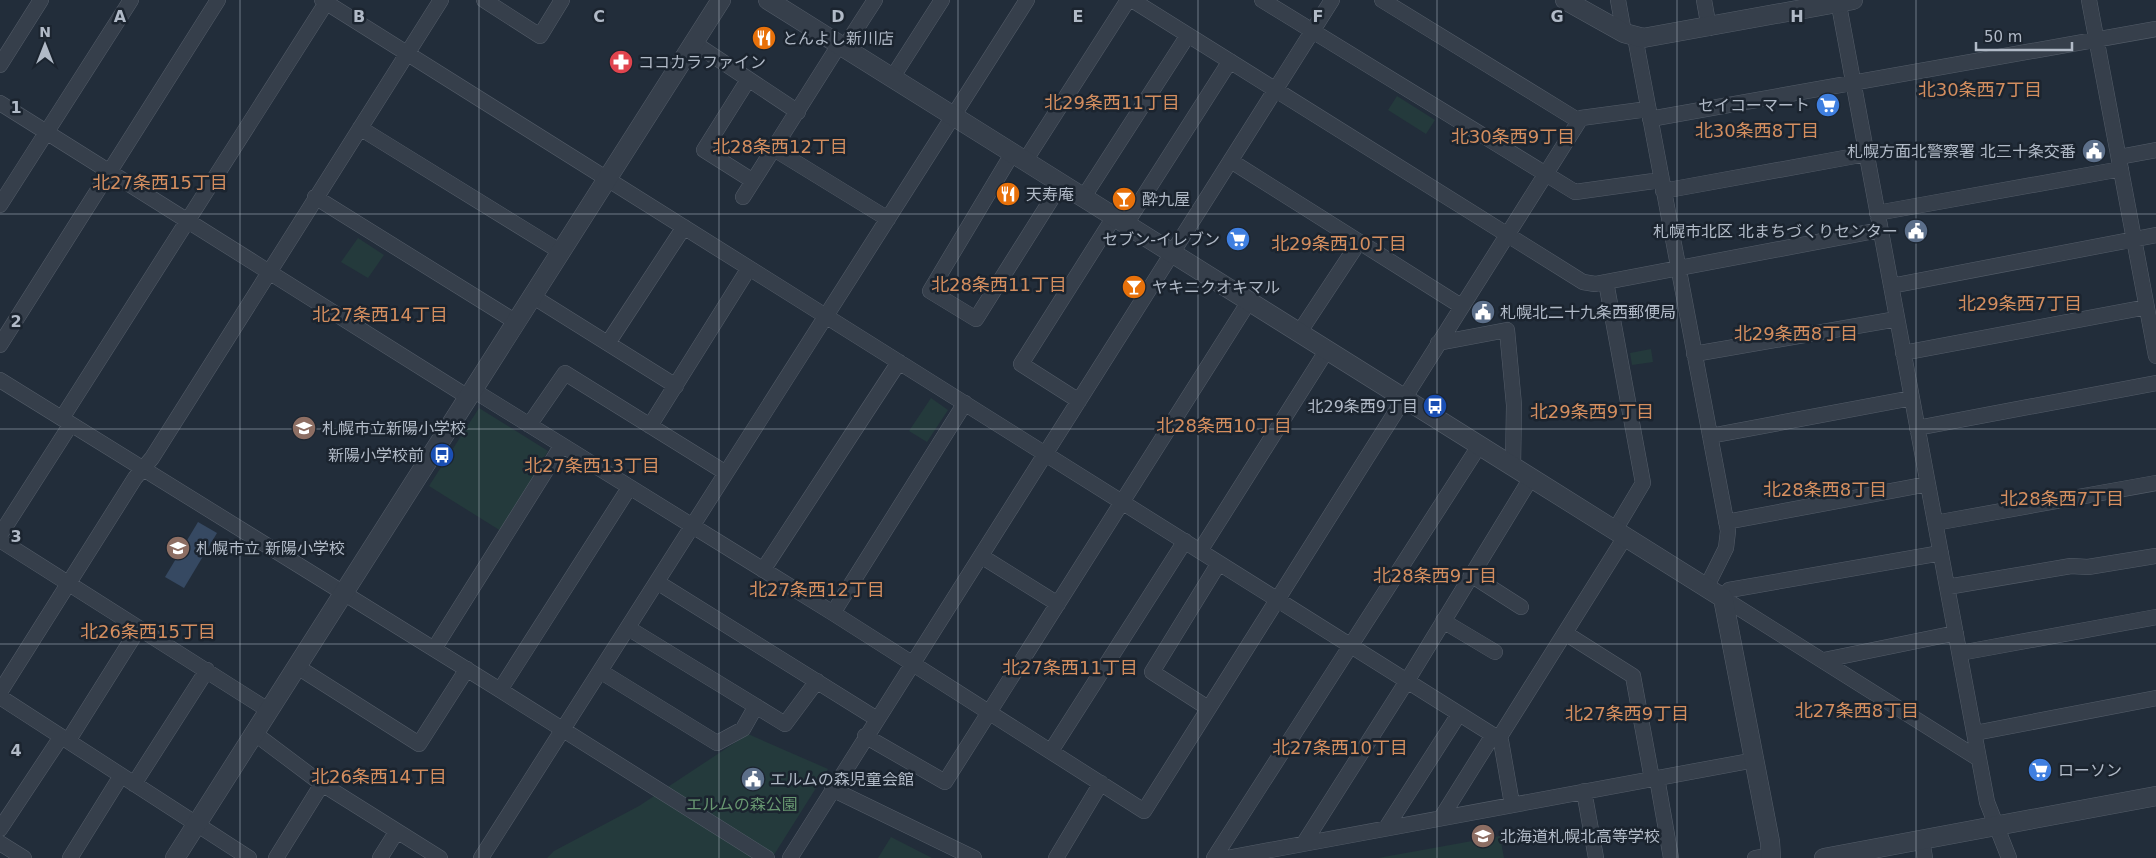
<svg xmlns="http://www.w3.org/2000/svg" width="2156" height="858" viewBox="0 0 2156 858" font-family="'DejaVu Sans','Noto Sans JP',sans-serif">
  <rect width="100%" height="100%" fill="#222d3a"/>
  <path fill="#243a3c" d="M 1397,96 L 1435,120 L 1426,134 L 1388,110 Z
    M 358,238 L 384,255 L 368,278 L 341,262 Z
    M 1651,349 L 1653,362 L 1632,365 L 1630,353 Z
    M 931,398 L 948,410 L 927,442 L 909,431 Z
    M 479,408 L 548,451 L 501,531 L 429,486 Z
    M 748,734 L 828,769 L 772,858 L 547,858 L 554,851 L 639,806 Z
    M 1500,836 L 1504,858 L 1378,858 Z
    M 891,837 L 932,858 L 878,858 Z"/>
  <path fill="#364962" d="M 198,522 L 217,533 L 184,588 L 165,577 Z"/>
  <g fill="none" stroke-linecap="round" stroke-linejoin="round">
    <g stroke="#545d69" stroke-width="16">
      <path id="minor" d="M 322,0 L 1493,735 L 1501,741 L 1512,804
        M 484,0 L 540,36 L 562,0
        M 1132,0 L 1583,282 L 1595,284 L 1880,230
        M 1262,0 L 1575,192 L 1661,180
        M 1382,0 L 1579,121
        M 1618,0 L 1624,33
        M 1704,0 L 1709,28
        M 1838,0 L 1987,802 L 2009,858
        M 2089,0 L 2156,356
        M 1635,37 L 1728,531 L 1726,548 L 1706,588
        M 694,43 L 798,112
        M 844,48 L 875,0
        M 0,65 L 41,0
        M 892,78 L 942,0
        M 748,80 L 704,150 L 753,181
        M 0,103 L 468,397
        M 1650,119 L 2156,29
        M 360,128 L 561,252
        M 774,149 L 888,219
        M 1012,154 L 930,291 L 976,319 L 1061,184
        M 2119,157 L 2156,150
        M 1025,161 L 1128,0
        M 1231,161 L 1461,306
        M 1663,191 L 1866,154
        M 315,197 L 516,322
        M 743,197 L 839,45
        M 1083,198 L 1188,35
        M 0,205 L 131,0
        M 1877,213 L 2121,169
        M 1126,224 L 1230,61
        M 1606,282 L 1643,483 L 1615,530
        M 1891,286 L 2156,235
        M 532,296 L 676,386
        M 1299,333 L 1359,242
        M 608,343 L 684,227
        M 1438,343 L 1507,330 L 1514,405 L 1513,467
        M 0,345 L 218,0
        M 1903,353 L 2147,307
        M 1694,354 L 1897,319
        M 0,380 L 500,690 L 767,858
        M 473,390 L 833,613 L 1144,811 L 1581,118 L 1648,109
        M 1079,401 L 1021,364 L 1114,217
        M 62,418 L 326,3
        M 529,425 L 565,373 L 726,473
        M 650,426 L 749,268
        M 1917,428 L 2156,383
        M 1710,436 L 1912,398
        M 1726,522 L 1928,484
        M 1935,523 L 2156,483
        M 0,535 L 71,424
        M 0,540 L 268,710
        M 1200,551 L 1327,350
        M 1941,553 L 1729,590 L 1723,598 L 1979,759
        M 981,556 L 1058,604
        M 763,570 L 899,362
        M 1471,575 L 1521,607
        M 657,582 L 877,719
        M 1947,587 L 2071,566 L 2088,567 L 2156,556
        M 833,613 L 965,403
        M 1443,621 L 1495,652
        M 628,628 L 785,724 L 817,681
        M 1565,633 L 1633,676 L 1652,779
        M 434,649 L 562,445
        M 1960,653 L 2156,617
        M 1824,660 L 1956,633
        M 296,666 L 419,744 L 467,669
        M 600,671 L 717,743 L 743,729 L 756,706
        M 500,690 L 629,488
        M 0,692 L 135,478 L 152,458 L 441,0
        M 0,697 L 249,858
        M 1208,708 L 1152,672 L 1219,563
        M 254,733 L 322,784 L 440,858
        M 1975,733 L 2156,698
        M 865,736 L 945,782 L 1248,303
        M 1499,738 L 1625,537
        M 68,741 L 139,628
        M 1051,751 L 1185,541
        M 1657,778 L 1671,858
        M 134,784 L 207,670
        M 832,789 L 974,858
        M 1584,791 L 1596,858
        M 1441,818 L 1493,735
        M 1386,828 L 1459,714
        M 0,829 L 61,737
        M 1922,840 L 1925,858
        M 0,843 L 24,858
        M 1304,843 L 1407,681 L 1531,478
        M 70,858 L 121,776
        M 276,858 L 322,784
        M 380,858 L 397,831
        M 481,858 L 1027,0
        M 790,858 L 1332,0
        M 1056,858 L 1101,783
        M 1214,858 L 1479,446
        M 1227,858 L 1755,760
        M 1755,858 L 1771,855"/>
    </g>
    <g stroke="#545d69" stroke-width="20">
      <path id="tertiary" d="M 768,0 L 1723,598 L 1770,842 L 1771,858
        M 1565,0 L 1624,33 L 1643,38 L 1853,0
        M 175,858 L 721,0
        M 1824,858 L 2156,796"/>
    </g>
    <use href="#minor" stroke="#363f4b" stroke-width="15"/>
    <use href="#tertiary" stroke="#363f4b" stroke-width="19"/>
  </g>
  <path fill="none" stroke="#b1bac7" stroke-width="1" stroke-opacity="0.55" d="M 240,0 L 240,858M 479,0 L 479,858M 719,0 L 719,858M 958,0 L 958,858M 1198,0 L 1198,858M 1437,0 L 1437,858M 1677,0 L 1677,858M 1916,0 L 1916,858M 0,214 L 2156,214M 0,429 L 2156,429M 0,644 L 2156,644"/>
  <defs>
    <g id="restaurant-disc" transform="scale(1.25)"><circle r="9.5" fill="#e8710a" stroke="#1b242f"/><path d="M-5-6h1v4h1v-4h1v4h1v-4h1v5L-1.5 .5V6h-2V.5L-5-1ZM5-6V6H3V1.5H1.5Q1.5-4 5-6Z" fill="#fff"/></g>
    <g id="pharmacy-disc" transform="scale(1.25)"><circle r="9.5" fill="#e0444e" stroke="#1b242f"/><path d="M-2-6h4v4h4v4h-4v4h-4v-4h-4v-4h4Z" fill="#fff"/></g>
    <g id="supermarket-disc" transform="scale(1.25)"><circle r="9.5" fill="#3f7fe0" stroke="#1b242f"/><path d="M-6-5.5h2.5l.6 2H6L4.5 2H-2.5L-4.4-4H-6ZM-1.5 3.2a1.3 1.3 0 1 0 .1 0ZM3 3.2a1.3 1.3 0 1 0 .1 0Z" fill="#fff"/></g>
    <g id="civic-disc" transform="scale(1.25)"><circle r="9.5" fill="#5c6f8a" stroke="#1b242f"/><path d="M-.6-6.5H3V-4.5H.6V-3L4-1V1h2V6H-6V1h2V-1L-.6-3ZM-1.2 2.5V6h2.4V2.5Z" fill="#fff"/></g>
    <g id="bar-disc" transform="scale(1.25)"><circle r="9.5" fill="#e8710a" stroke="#1b242f"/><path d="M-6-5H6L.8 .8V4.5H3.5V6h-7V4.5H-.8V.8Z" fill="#fff"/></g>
    <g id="bus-disc" transform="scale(1.25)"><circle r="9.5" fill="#1a4fb4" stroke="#1b242f"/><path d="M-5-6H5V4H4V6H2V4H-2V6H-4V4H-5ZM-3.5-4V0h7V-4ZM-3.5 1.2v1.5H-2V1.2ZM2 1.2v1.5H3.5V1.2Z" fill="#fff"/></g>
    <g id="school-disc" transform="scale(1.25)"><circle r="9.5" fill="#8d6e63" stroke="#1b242f"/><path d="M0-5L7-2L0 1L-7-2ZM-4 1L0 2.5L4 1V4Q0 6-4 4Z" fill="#fff"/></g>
  </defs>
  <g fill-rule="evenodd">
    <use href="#restaurant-disc" x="764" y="38"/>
    <use href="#pharmacy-disc" x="621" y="62"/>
    <use href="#supermarket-disc" x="1828" y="105"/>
    <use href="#civic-disc" x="2094" y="151"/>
    <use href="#restaurant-disc" x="1008" y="194"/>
    <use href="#bar-disc" x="1124" y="199"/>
    <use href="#civic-disc" x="1916" y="231"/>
    <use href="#supermarket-disc" x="1238" y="239"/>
    <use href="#bar-disc" x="1134" y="287"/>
    <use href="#civic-disc" x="1483" y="312"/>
    <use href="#bus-disc" x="1435" y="406"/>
    <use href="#school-disc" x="304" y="428"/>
    <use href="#bus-disc" x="442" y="455"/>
    <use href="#school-disc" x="178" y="548"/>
    <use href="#supermarket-disc" x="2040" y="770"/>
    <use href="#civic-disc" x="753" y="779"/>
    <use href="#school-disc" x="1483" y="836"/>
  </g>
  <g text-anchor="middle" stroke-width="5" stroke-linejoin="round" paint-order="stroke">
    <g font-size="16" fill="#b1bac7" stroke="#1b242f" text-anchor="start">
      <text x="782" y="44">とんよし新川店</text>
      <text x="638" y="68">ココカラファイン</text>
      <text x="1810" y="111" text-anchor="end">セイコーマート</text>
      <text x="2076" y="157" text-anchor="end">札幌方面北警察署 北三十条交番</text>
      <text x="1026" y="200">天寿庵</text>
      <text x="1142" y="205">酔九屋</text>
      <text x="1898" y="237" text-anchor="end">札幌市北区 北まちづくりセンター</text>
      <text x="1220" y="245" text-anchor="end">セブン-イレブン</text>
      <text x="1152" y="293">ヤキニクオキマル</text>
      <text x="1500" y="318">札幌北二十九条西郵便局</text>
      <text x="1418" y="412" text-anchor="end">北29条西9丁目</text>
      <text x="322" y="434">札幌市立新陽小学校</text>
      <text x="424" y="461" text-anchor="end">新陽小学校前</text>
      <text x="196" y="554">札幌市立 新陽小学校</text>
      <text x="2058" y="776">ローソン</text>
      <text x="770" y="785">エルムの森児童会館</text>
      <text x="1500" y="842">北海道札幌北高等学校</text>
    </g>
    <g font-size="16" fill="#689871" stroke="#1b242f">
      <text x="742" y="810">エルムの森公園</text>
    </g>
    <g font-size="18" fill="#d48e5f" stroke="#1b242f">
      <text x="1980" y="96">北30条西7丁目</text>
      <text x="1112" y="109">北29条西11丁目</text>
      <text x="1757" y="137">北30条西8丁目</text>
      <text x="1513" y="143">北30条西9丁目</text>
      <text x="780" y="153">北28条西12丁目</text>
      <text x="160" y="189">北27条西15丁目</text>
      <text x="1339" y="250">北29条西10丁目</text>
      <text x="999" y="291">北28条西11丁目</text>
      <text x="2020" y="310">北29条西7丁目</text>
      <text x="380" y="321">北27条西14丁目</text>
      <text x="1796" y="340">北29条西8丁目</text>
      <text x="1592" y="418">北29条西9丁目</text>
      <text x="1224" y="432">北28条西10丁目</text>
      <text x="592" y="472">北27条西13丁目</text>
      <text x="1825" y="496">北28条西8丁目</text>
      <text x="2062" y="505">北28条西7丁目</text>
      <text x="1435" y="582">北28条西9丁目</text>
      <text x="817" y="596">北27条西12丁目</text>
      <text x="148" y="638">北26条西15丁目</text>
      <text x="1070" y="674">北27条西11丁目</text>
      <text x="1857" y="717">北27条西8丁目</text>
      <text x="1627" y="720">北27条西9丁目</text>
      <text x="1340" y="754">北27条西10丁目</text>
      <text x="379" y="783">北26条西14丁目</text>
    </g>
  </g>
  <g font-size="16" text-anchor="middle" font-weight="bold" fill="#b1bac7" stroke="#1b242f" stroke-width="5" stroke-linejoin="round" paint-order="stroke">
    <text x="120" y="22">A</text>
    <text x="359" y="22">B</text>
    <text x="599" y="22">C</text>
    <text x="838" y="22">D</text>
    <text x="1078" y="22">E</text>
    <text x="1318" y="22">F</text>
    <text x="1557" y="22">G</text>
    <text x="1797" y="22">H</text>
    <text x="16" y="113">1</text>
    <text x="16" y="327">2</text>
    <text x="16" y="542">3</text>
    <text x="16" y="756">4</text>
  </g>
  <g transform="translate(45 45)" stroke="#1b242f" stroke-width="4" paint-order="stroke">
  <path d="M0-4L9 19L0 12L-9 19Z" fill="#b1bac7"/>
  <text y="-8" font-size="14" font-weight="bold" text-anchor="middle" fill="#b1bac7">N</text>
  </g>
  <path d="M1976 42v8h96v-8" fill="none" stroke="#b1bac7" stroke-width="2.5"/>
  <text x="1984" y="42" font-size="15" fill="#b1bac7" stroke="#1b242f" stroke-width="4" paint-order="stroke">50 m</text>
</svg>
